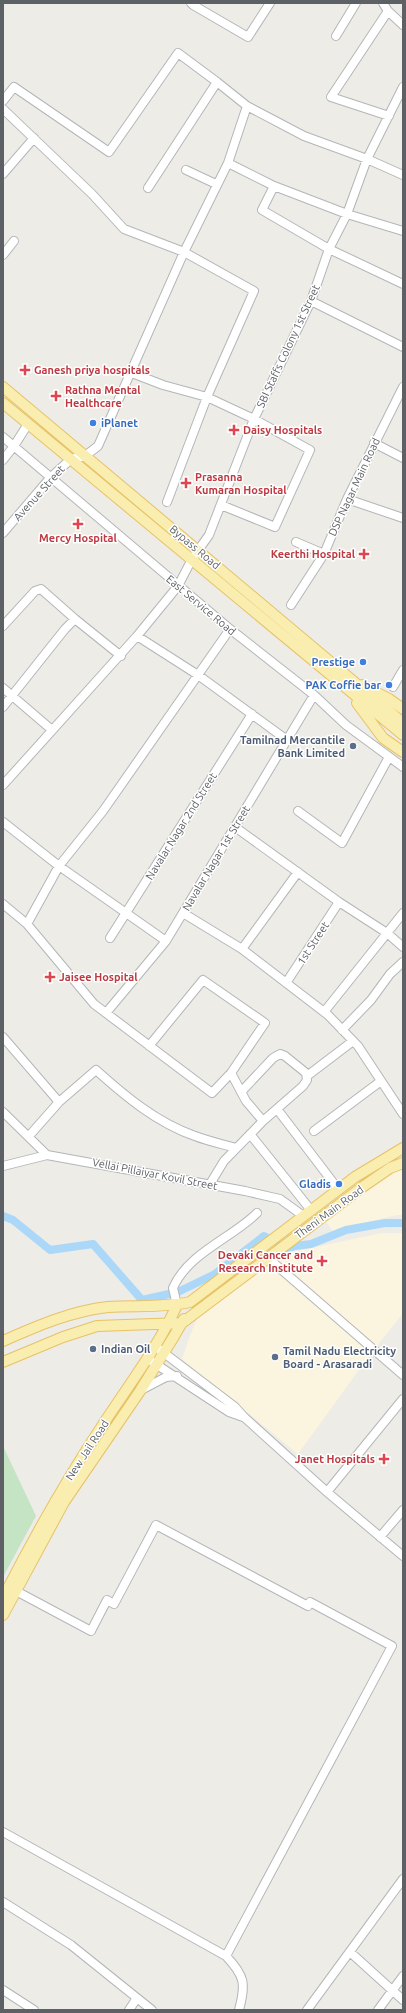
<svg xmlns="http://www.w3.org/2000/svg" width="406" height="2013" viewBox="0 0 406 2013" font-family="Ubuntu,sans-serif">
  <rect width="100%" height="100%" fill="#eeece6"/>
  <path fill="#fbf4de" d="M 403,1166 L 403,1215 L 397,1215 L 333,1231 L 324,1219 L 389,1172 Z
    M 381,1233 L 403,1233 L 403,1313 L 369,1356 L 298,1454 L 182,1359 L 189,1338 L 198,1316 L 279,1255 Z"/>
  <path fill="#c4e4c4" d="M 3,1446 L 36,1516 L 3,1577 Z"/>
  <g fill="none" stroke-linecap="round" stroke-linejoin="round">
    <path stroke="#abd7f8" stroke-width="8" d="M 3,1216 L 13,1220 L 50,1250 L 93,1244 L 142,1300 L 178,1292 L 215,1274 L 264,1236 L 286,1249 L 295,1246 L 311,1244 L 346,1230 L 385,1223 L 403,1223"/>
    <g stroke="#b3b6b9" stroke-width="10">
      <path id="minor" d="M 191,3 L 193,5 L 248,37 L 270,3
        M 383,3 L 388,11 L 403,25
        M 388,11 L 331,97 L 389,116
        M 336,36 L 356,3
        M 217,82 L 247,106 L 228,163
        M 3,101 L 14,87 L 109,152 L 178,53 L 217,82 L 148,188
        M 247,106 L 304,136 L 367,159 L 403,175
        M 3,109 L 92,194 L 124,229 L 184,252 L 254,291 L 207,397 L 167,502
        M 186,170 L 216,184
        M 3,174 L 34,138
        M 274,186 L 347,214 L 403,231
        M 3,255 L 14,241
        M 311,301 L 403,347
        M 132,373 L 163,385 L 207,397 L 254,419 L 310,450 L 275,527 L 221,505
        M 3,437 L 230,629 L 314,695 L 346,725 L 403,767
        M 374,443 L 403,458
        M 3,460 L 14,446 L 28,424
        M 347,499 L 403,518
        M 3,533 L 50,478 L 71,459 L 85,456 L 98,446 L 184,252 L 228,163 L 274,186 L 262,210 L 329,249 L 403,284
        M 296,542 L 324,554
        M 291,605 L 324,554 L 347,499 L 403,387
        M 3,626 L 35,591 L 41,589 L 75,619 L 121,656
        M 137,636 L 198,675 L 287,740
        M 393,687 L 403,670
        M 3,688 L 52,730
        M 3,707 L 65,629 L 75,619
        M 3,785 L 137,636 L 178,586 L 192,559 L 209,535 L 254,419 L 311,301 L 329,249 L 347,214 L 367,159 L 403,87
        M 298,811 L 342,843 L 389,757
        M 3,822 L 59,866 L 166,941
        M 235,827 L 339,902 L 387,933 L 403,947
        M 298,872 L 242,949 L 328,1015 L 358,1046 L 403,1114
        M 3,904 L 27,924 L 94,1004 L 212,1093 L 231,1073 L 265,1023 L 203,980 L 149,1046
        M 183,913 L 242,949
        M 27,924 L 59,866 L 103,811 L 230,629
        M 110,938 L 252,714
        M 286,983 L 339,902
        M 324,1012 L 403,913
        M 106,1013 L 166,941 L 314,695
        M 342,1030 L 371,1000 L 390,974 L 403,962
        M 3,1037 L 59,1102
        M 307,1076 L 353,1041
        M 241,1092 L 273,1058 L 280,1054 L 285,1056 L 306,1073 L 307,1080 L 303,1086 L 263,1121
        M 277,1109 L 338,1189
        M 3,1112 L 47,1155
        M 314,1131 L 381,1081
        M 250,1134 L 310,1209
        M 29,1136 L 59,1102 L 96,1070 C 125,1096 157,1123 195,1136 C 208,1141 222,1144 236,1148
        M 3,1166 L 47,1155 L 245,1191 L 280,1199 L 302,1215
        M 210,1184 L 224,1161 L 263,1121 L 246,1101 L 231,1073
        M 268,1258 L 403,1375
        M 177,1305 L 173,1288 C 188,1253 232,1238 257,1213
        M 155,1346 L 235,1407 L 244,1417 L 327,1492 L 403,1556
        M 148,1359 L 229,1412 L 243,1417
        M 141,1390 L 166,1377 L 177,1376
        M 327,1492 L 403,1399
        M 380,1537 L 403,1510
        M 16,1591 L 91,1631 L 107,1600 L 114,1604 L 156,1525 L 308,1606 L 310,1602 L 392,1646 L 226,1956
        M 3,1832 L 226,1956 C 245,1976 246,1984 239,2010
        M 3,1902 L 71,1945 L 152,2010
        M 350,1952 L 403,2000
        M 3,1990 L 34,2010
        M 129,2010 L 137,1998
        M 307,2010 L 403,1879
        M 378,2010 L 403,1976"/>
    </g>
    <g stroke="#e7c266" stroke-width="12">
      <path id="major" d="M 3,387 L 403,723
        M 3,403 L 403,735
        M 362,685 L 389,699 L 403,709
        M 357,703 L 383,738 L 403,752
        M 3,1341 C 37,1326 71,1311 108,1307 C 135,1305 163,1308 190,1302 L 355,1177 L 403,1148
        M 3,1362 L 63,1337 L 97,1326 L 182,1323 L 361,1188 L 390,1168 L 403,1163
        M 3,1598 C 33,1539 65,1482 102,1426 C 128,1386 157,1349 177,1305
        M 3,1615 L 64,1502 L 140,1391 L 173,1338 L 184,1319"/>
    </g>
    <use href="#minor" stroke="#fff" stroke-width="8"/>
    <use href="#major" stroke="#f9edb0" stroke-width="10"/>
  </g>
  <g fill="#e0444e" stroke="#fff" stroke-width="1.5">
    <path d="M23 364h4v4h4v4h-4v4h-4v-4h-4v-4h4z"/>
    <path d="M54 390h4v4h4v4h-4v4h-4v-4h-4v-4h4z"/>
    <path d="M232 424h4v4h4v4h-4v4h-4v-4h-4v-4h4z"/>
    <path d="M184 477h4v4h4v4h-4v4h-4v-4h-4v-4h4z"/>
    <path d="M76 518h4v4h4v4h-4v4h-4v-4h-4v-4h4z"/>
    <path d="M362 548h4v4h4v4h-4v4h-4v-4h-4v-4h4z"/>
    <path d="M48 971h4v4h4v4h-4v4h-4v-4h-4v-4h4z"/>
    <path d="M320 1255h4v4h4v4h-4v4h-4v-4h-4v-4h4z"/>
    <path d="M382 1453h4v4h4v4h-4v4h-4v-4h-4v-4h4z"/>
  </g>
  <g fill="#3f7fe0" stroke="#fff" stroke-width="1.5">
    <circle cx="93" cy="423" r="4"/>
    <circle cx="363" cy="662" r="4"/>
    <circle cx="389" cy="685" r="4"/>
    <circle cx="339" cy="1184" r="4"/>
  </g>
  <g fill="#5c6f8a" stroke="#fff" stroke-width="1.5">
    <circle cx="353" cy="746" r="4"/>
    <circle cx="93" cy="1349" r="4"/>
    <circle cx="275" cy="1357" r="4"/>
  </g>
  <g text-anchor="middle" stroke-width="3" stroke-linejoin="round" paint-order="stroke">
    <g font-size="11" fill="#5d6165" stroke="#fff">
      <text transform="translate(288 346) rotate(-65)" y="4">SBI Staffs Colony 1st Street</text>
      <text transform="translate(354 487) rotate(-65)" y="4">DSP Nagar Main Road</text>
      <text transform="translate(39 493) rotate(-48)" y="4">Avenue Street</text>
      <text transform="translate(195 547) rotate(40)" y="4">Bypass Road</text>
      <text transform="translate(201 605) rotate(40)" y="4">East Service Road</text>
      <text transform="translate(181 826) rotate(-58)" y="4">Navalar Nagar 2nd Street</text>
      <text transform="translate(216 858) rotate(-59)" y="4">Navalar Nagar 1st Street</text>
      <text transform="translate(313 943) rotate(-57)" y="4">1st Street</text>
      <text transform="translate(155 1174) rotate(11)" y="4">Vellai Pillaiyar Kovil Street</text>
      <text transform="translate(329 1212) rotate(-36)" y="4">Theni Main Road</text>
      <text transform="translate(87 1450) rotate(-57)" y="4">New Jail Road</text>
    </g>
    <g font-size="11" font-weight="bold" fill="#be3a42" stroke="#fff" text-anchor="start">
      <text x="34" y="374">Ganesh priya hospitals</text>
      <text x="65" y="394">Rathna Mental<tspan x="65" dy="13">Healthcare</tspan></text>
      <text x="243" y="434">Daisy Hospitals</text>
      <text x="195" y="481">Prasanna<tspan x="195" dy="13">Kumaran Hospital</tspan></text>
      <text x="78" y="542" text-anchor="middle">Mercy Hospital</text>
      <text x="355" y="558" text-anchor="end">Keerthi Hospital</text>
      <text x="59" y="981">Jaisee Hospital</text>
      <text x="313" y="1259" text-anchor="end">Devaki Cancer and<tspan x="313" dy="13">Research Institute</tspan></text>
      <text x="375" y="1463" text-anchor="end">Janet Hospitals</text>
    </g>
    <g font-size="11" font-weight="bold" fill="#366cbe" stroke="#fff" text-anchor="end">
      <text x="101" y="427" text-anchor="start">iPlanet</text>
      <text x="355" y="666">Prestige</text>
      <text x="381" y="689">PAK Coffie bar</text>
      <text x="331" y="1188">Gladis</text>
    </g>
    <g font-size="11" font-weight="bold" fill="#4e5e75" stroke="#fff" text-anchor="start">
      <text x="345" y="744" text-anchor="end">Tamilnad Mercantile<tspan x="345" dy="13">Bank Limited</tspan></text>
      <text x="101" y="1353">Indian Oil</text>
      <text x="283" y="1355">Tamil Nadu Electricity<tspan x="283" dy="13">Board - Arasaradi</tspan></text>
    </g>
  </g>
  <rect width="406" height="2013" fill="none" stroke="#5d6165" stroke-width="8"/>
</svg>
